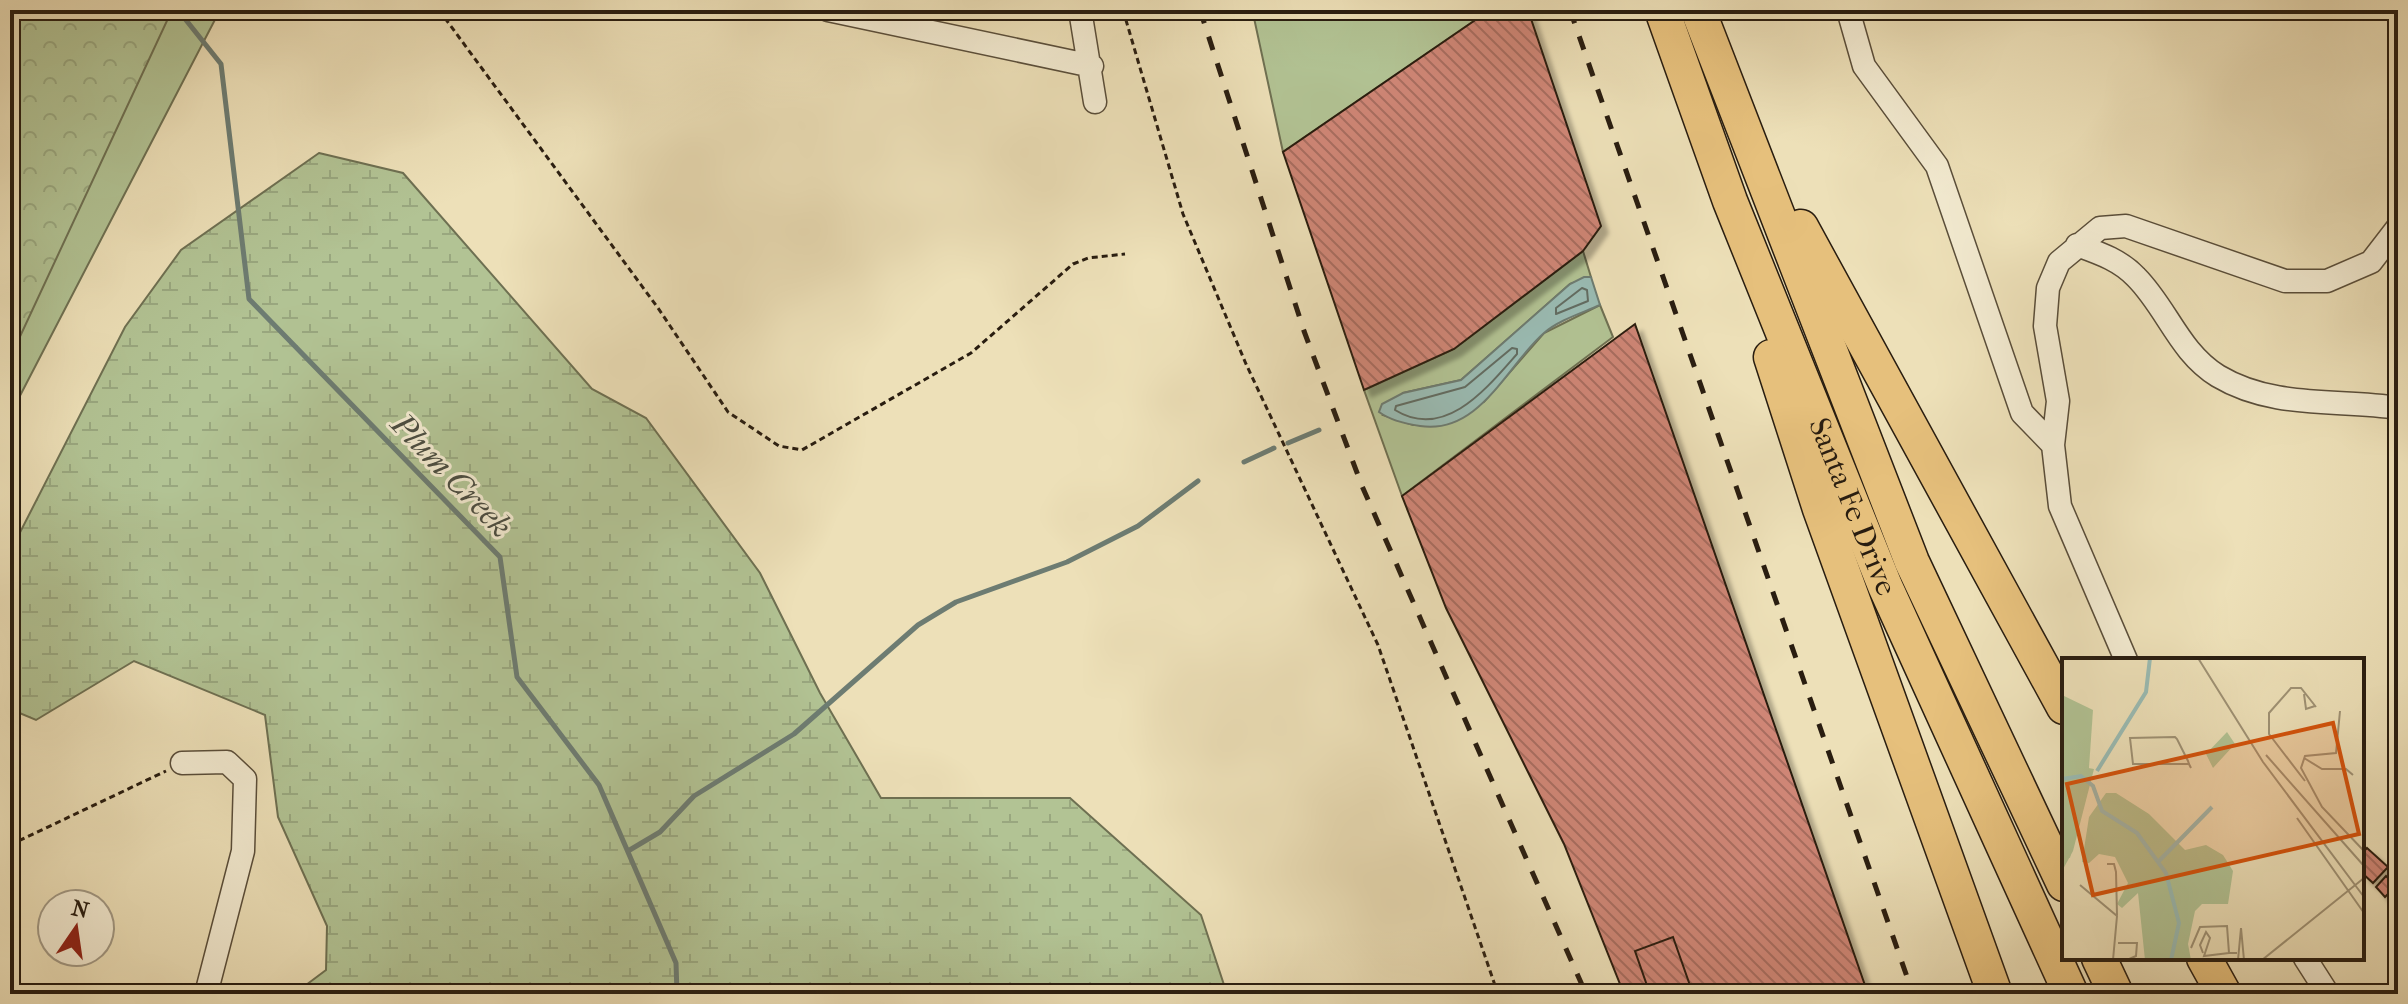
<svg xmlns="http://www.w3.org/2000/svg" width="2408" height="1004" viewBox="0 0 2408 1004" font-family="'IM FELL French Canon',serif">
  <defs>
    <pattern id="forest-crowns" width="20" height="18" patternUnits="userSpaceOnUse" patternTransform="scale(2)"><rect width="20" height="18" fill="#b2c394"/><path d="M2 6a3 3 0 1 1 6 0M12 15a3 3 0 1 1 6 0" fill="none" stroke="#99a77f"/></pattern>
    <pattern id="wetland-marsh" width="20" height="14" patternUnits="userSpaceOnUse" patternTransform="scale(2)"><rect width="20" height="14" fill="#b2c394"/><path d="M1 5h8M5 5V1M11 12h8M15 12V8" fill="none" stroke="#99a77f"/></pattern>
    <pattern id="building-back-hatch" width="6" height="6" patternUnits="userSpaceOnUse" patternTransform="scale(2)"><rect width="6" height="6" fill="#cf8676"/><path d="M-1 5l2 2M0 0l6 6M5-1l2 2" fill="none" stroke="#a86d5f"/></pattern>
    <filter id="shadow"><feDropShadow dx="7" dy="7" stdDeviation="2" flood-color="#0004"/></filter>
  </defs>
  <rect width="100%" height="100%" fill="#ede0b8"/>
  <filter id="stains"><feTurbulence type="fractalNoise" baseFrequency=".0025" numOctaves="4"/><feColorMatrix values="0 0 0 0 .2 0 0 0 0 .09 0 0 0 0 .02 0 0 0 .5 -.17"/></filter>
  <radialGradient id="worn" r=".72"><stop offset=".6" stop-color="#630" stop-opacity="0"/><stop offset="1" stop-color="#630" stop-opacity=".3"/></radialGradient>
  <path fill="#b2c394" stroke="#6e7052" stroke-width="2" d="M 10,10 L 220,10 L 10,415 Z
    M 1266,10 L 1490,10 L 1283,152 L 1254,18 Z
    M 1583,251 L 1591,277 L 1570,284 L 1461,380 L 1403,393 L 1383,415 L 1413,425 L 1484,402 L 1544,333 L 1600,305 L 1613,337 L 1402,496 L 1364,390 L 1454,349 Z"/>
  <path fill="url(#forest-crowns)" stroke="#6e7052" stroke-width="2" d="M 10,10 L 172,10 L 10,358 Z"/>
  <path fill="url(#wetland-marsh)" stroke="#6e7052" stroke-width="2" d="M 319,153 L 403,173 L 592,389 L 646,418 L 760,573 L 820,693 L 881,798 L 1070,798 L 1201,915 L 1227,994 L 294,994 L 326,970 L 327,926 L 278,817 L 265,715 L 134,661 L 36,720 L 10,709 L 10,552 L 125,327 L 181,250 Z"/>
  <path fill="#9abcb4" stroke="#6d7c72" stroke-width="2" d="M 1584,277 L 1591,277 L 1600,305 C 1582,313 1559,320 1544,333 C 1507,365 1480,435 1420,426 C 1406,424 1390,420 1379,412 L 1382,404 L 1403,393 L 1461,380 L 1570,284 Z"/>
  <g fill="none" stroke-linecap="round" stroke-linejoin="round">
    <path stroke="#626c62" stroke-width="2" d="M 1582,288 L 1587,290 L 1588,301 L 1556,314 L 1556,308 Z
      M 1512,348 L 1517,349 L 1517,354 C 1487,388 1445,441 1395,410 L 1396,406 L 1465,387 Z"/>
    <path stroke="#6d7c72" stroke-width="5" d="M 178,10 L 221,64 L 249,299 L 500,557 L 517,677 L 599,785 L 676,963 L 677,994
      M 1288,443 L 1319,430
      M 1244,462 L 1274,448
      M 628,851 L 660,832 L 694,796 L 794,734 L 918,625 L 956,602 L 1067,562 L 1138,526 L 1198,481"/>
  </g>
  <path fill="url(#building-back-hatch)" stroke="#291d10" stroke-width="2" filter="url(#shadow)" d="M 1490,10 L 1528,10 L 1601,226 L 1583,251 L 1454,349 L 1364,390 L 1283,152 Z
    M 1635,324 L 1683,462 L 1868,994 L 1624,994 L 1564,844 L 1446,608 L 1402,496 Z
    M 2367,848 L 2388,867 L 2373,883 L 2362,873 L 2362,853 Z
    M 2386,876 L 2396,886 L 2385,897 L 2376,887 Z
    M 1673,937 L 1693,994 L 1650,994 L 1635,951 Z"/>
  <g fill="none" stroke-linecap="round" stroke-linejoin="round">
    <g stroke="#5a4e3a" stroke-width="25">
      <path id="minor" d="M 828,10 L 1092,66
        M 1080,10 L 1095,102
        M 1848,10 L 1864,66 L 1937,166 L 2022,413 L 2053,445
        M 2077,245 C 2099,253 2120,260 2136,277 C 2167,308 2179,352 2218,376 C 2273,409 2337,399 2398,408
        M 2126,660 L 2060,506 L 2053,445 L 2058,401 L 2045,326 L 2048,288 L 2059,262 L 2100,228 L 2126,226 L 2285,281 L 2327,281 L 2371,262 L 2398,227
        M 182,763 L 227,762 L 245,779 L 243,851 L 206,994
        M 2305,958 L 2328,994"/>
    </g>
    <g stroke="#291d10" stroke-width="37">
      <g id="highway">
        <path id="s1" d="M 1662,10 L 1730,201 L 1885,586 L 2071,994"/>
        <path d="M 1698,10 L 1912,562 L 2064,884"/>
        <path d="M 1801,227 L 2064,707"/>
        <path d="M 1771,357 L 1820,509 L 1995,994"/>
        <path d="M 2099,958 L 2116,994"/>
        <path d="M 2204,958 L 2224,994"/>
      </g>
    </g>
    <path stroke="#291d10" stroke-width="3" stroke-dasharray="6 4" stroke-linecap="butt" d="M 439,10 L 658,308 L 728,412 L 779,446 L 802,450 L 971,353 L 1073,264 L 1088,258 L 1125,254
      M 1123,10 L 1183,214 L 1246,364 L 1378,645 L 1498,994
      M 10,845 L 166,771"/>
    <use href="#minor" stroke="#f3ebd1" stroke-width="22"/>
    <use href="#highway" stroke="#e6c07c" stroke-width="34"/>
    <path stroke="#291d10" stroke-width="5" stroke-dasharray="14 14" stroke-linecap="butt" d="M 1200,10 L 1304,331 L 1362,486 L 1586,994
      M 1570,10 L 1913,994"/>
  </g>
  <g text-anchor="middle" stroke-width="6" stroke-linejoin="round" paint-order="stroke">
    <g font-size="30" fill="#291d10" stroke="#f3ebd1">
      <text dy="10" stroke="none"><textPath href="#s1" startOffset="532">Santa Fe Drive</textPath></text>
    </g>
    <g font-size="32" font-style="italic" fill="#4b4d41" stroke="#f3ebd1">
      <text transform="translate(452 475) rotate(46)" y="11">Plum Creek</text>
    </g>
  </g>
  <g transform="translate(2062 658)">
    <rect width="302" height="302" fill="#ede0b8"/>
    <path d="M 0,37 L 4,106 L 32,111 L 11,193 L 0,213 ZM 165,74 L 173,86 L 151,110 L 144,96 Z" fill="#b2c394"/>
    <path d="M 0,37 L 31,52 L 27,110 L 8,200 L 0,197 Z" fill="#b2c394"/>
    <path d="M 44,135 L 54,135 L 87,156 L 123,192 L 144,187 L 161,197 L 171,213 L 166,246 L 140,246 L 133,253 L 126,286 L 129,302 L 83,302 L 76,235 L 60,250 L 55,246 L 66,225 L 53,199 L 37,196 L 27,205 L 20,204 L 27,159 Z" fill="#b2c394"/>
    <path fill="none" stroke="#9abcb4" stroke-width="4" d="M 35,113 L 84,34 L 88,0M 0,121 L 19,118 L 31,128 L 40,153 L 75,175 L 104,215 L 117,265 L 109,302M 96,204 L 150,149"/>
    <path fill="none" stroke="#9f9275" stroke-width="2" d="M 136,0 L 201,104 L 302,239M 242,36 L 244,51 L 253,48M 278,53 L 274,95 L 243,98 L 239,110 L 260,149 L 302,193M 204,97 L 302,208M 242,100 L 260,111 L 284,111 L 291,117M 127,106 L 71,106 L 68,80 L 113,79 L 115,81 L 126,103 L 127,106 L 129,110M 243,123 L 207,76 L 207,55 L 229,30 L 239,30 L 254,49M 235,160 L 302,255M 45,206 L 52,206 L 54,214 L 55,257M 18,227 L 55,258 L 51,302M 56,285 L 75,285 L 74,298 L 65,302M 129,290 L 138,269 L 165,268 L 167,295 L 175,295M 141,295 L 138,287 L 144,274 L 148,280 L 142,298 L 167,295M 176,302 L 179,270 L 182,302M 200,302 L 302,220"/>
    <path fill="#d5530c" fill-opacity="0.15" stroke="#d5530c" stroke-width="4" d="M 271,65 L 297,176 L 31,237 L 5,126 Z"/>
    <rect width="302" height="302" fill="none" stroke="#291d10" stroke-width="4"/>
  </g>
  <rect width="2408" height="1004" fill="none" stroke="#ede0b8" stroke-width="40"/>
  <rect x="12" y="12" width="2384" height="980" fill="none" stroke="#291d10" stroke-width="4"/>
  <rect x="20" y="20" width="2368" height="964" fill="none" stroke="#291d10" stroke-width="2"/>
  <g transform="translate(76 928) rotate(13)"><circle r="38" fill="#f3ebd1" stroke="#a29984" stroke-width="2"/>
  <path d="M0-6L14 30L0 20L-14 30Z" fill="#8f2418"/>
  <text y="-12" font-size="22" font-weight="bold" text-anchor="middle" fill="#291d10">N</text>
  </g>
  <rect width="100%" height="100%" filter="url(#stains)"/>
  <rect width="100%" height="100%" fill="url(#worn)"/>
</svg>
